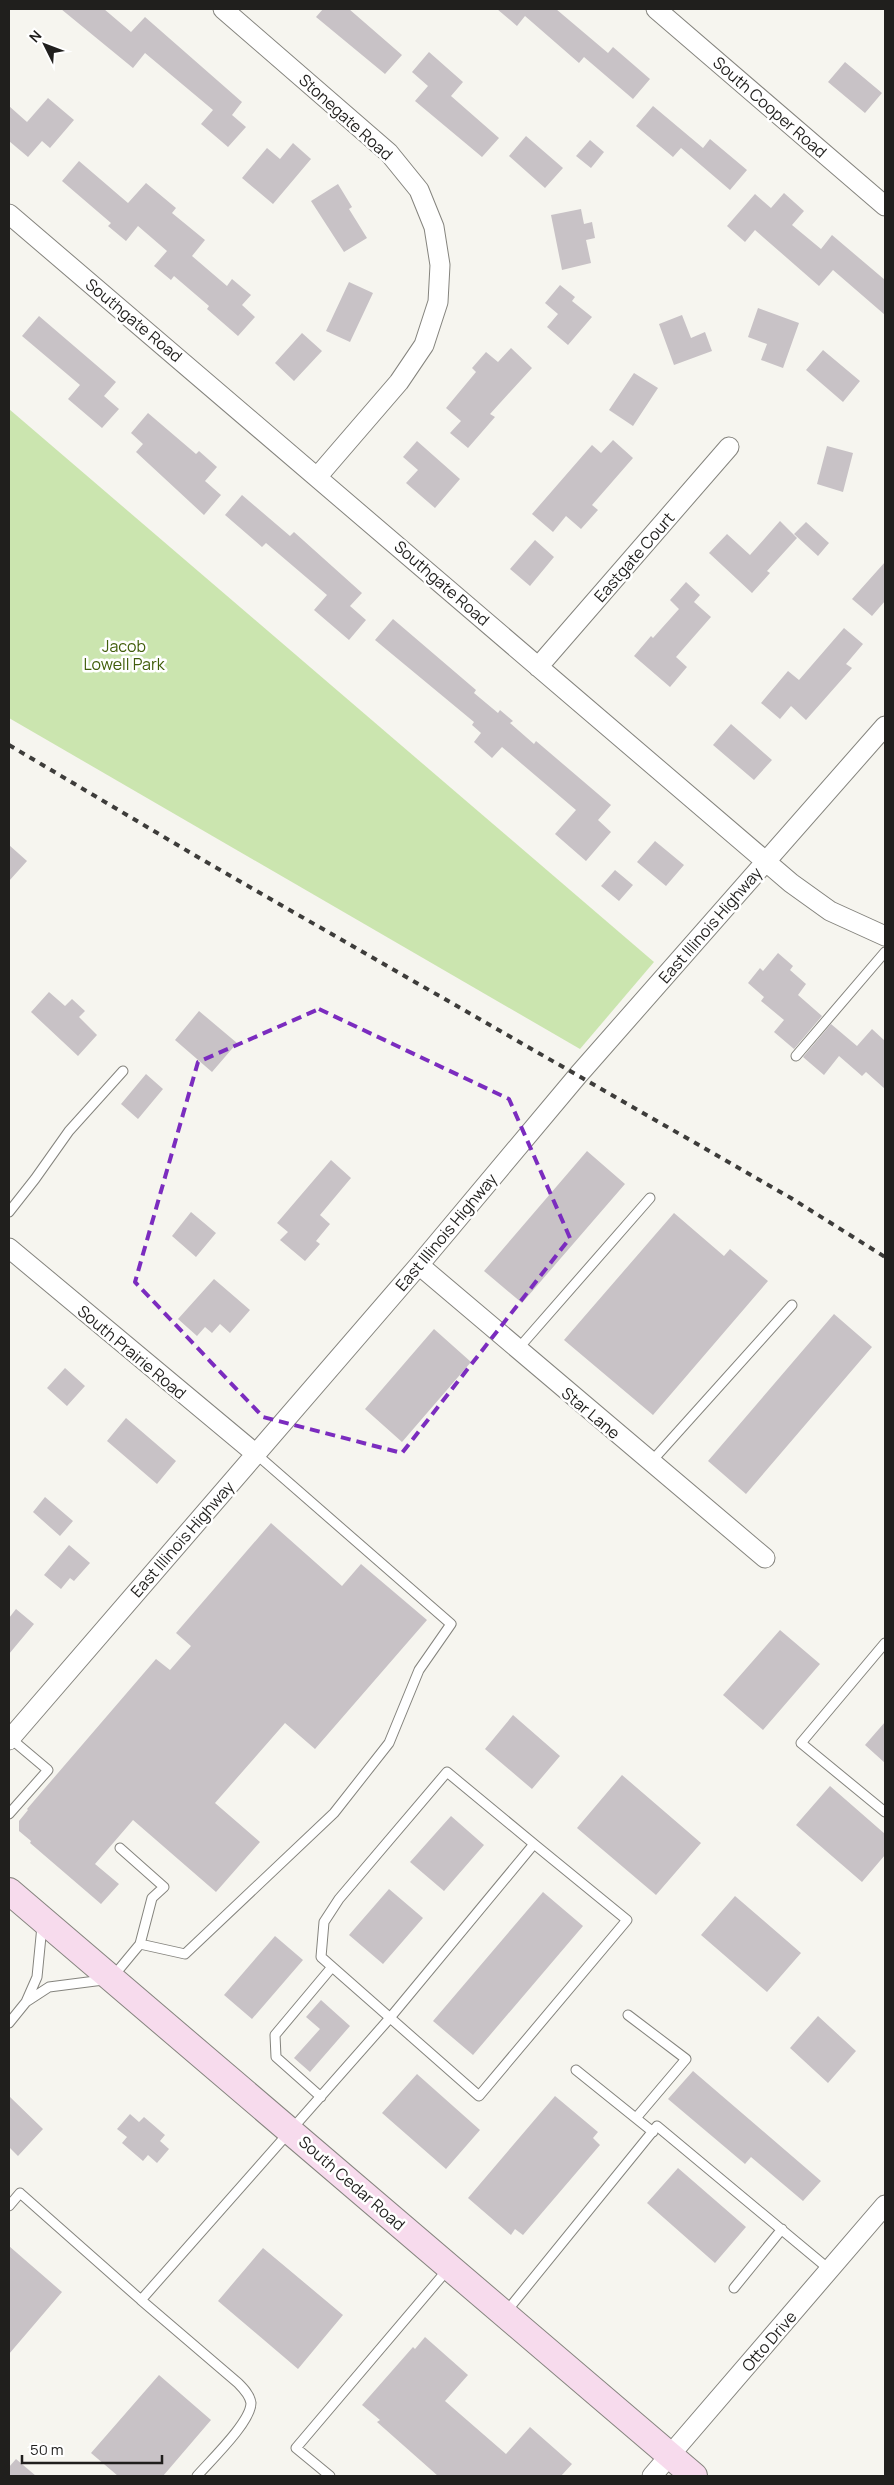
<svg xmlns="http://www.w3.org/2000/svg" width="894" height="2485" viewBox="0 0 894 2485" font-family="Manrope,sans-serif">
  <rect width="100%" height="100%" fill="#f6f5ef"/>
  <path fill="#cbe5af" d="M 9,409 L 654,962 L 580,1049 L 9,718 Z"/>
  <path fill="#c8c2c6" d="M 61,9 L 104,9 L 131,32 L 145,17 L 242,102 L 232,115 L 246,127 L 228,147 L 201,124 L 213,110 L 145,53 L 133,68 Z
    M 323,9 L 349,9 L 402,55 L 385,74 L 316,17 Z
    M 497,9 L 556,9 L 608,53 L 613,47 L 650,79 L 633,99 L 584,57 L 579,63 L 525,16 L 517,26 Z
    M 429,52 L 463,82 L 451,96 L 499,138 L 482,157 L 415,101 L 428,86 L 412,72 Z
    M 845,62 L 882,93 L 865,113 L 828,82 Z
    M 48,98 L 74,120 L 50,148 L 42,141 L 28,157 L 9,141 L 9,106 L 27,122 Z
    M 653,106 L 703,148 L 710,139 L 747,170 L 730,190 L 681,148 L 673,157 L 636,126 Z
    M 526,136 L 563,168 L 545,188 L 509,156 Z
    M 590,140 L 604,152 L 591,168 L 576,156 Z
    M 293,143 L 311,159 L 273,204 L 242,178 L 267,148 L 280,159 Z
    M 79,161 L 128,203 L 146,183 L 176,208 L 172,213 L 205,240 L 192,256 L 227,286 L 232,279 L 251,295 L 242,305 L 255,317 L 238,336 L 207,309 L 209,306 L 174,276 L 171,280 L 154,266 L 167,251 L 138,226 L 126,241 L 108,226 L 111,223 L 62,181 Z
    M 338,184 L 352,207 L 349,209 L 367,238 L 344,252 L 311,201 Z
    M 784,193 L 804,211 L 792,225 L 821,249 L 832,235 L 885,280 L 885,315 L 833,270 L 819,286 L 755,230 L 745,242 L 727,226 L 755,194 L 771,208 Z
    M 581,209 L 584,224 L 592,222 L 595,238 L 586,240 L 591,263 L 562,270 L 551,215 Z
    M 349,282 L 373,293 L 350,342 L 326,331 Z
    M 560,285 L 575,297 L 572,301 L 592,317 L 568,345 L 547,327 L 558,314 L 545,303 Z
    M 758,308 L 799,323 L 783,368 L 761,360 L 767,344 L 748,337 Z
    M 682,315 L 691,338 L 705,332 L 712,351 L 674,365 L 659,324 Z
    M 39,316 L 116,382 L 104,396 L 119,409 L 102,428 L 68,399 L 80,385 L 22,336 Z
    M 302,333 L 322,351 L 294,381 L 275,363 Z
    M 511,348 L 532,368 L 490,414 L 495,417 L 468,448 L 450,433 L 461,421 L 446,408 L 476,372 L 472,368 L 486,352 L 498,362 Z
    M 823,350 L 860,381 L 843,402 L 806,370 Z
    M 634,373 L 658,388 L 633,426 L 609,410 Z
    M 148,413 L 196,454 L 199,451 L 217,467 L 205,481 L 221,495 L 204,515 L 136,452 L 143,444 L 131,433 Z
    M 613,440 L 633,458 L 592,505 L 598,510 L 581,529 L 566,516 L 553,532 L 532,514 L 592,445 L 601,453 Z
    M 417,441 L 460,479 L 435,508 L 406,483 L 418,470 L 403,457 Z
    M 827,446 L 853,453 L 843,492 L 817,484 Z
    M 242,495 L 290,536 L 294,532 L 362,593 L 350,606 L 366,620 L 349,640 L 314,610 L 327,595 L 266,543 L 262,547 L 225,515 Z
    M 780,521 L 797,538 L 767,571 L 770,573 L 752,593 L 709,553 L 727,534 L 750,555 Z
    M 806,522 L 829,543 L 818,556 L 794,534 Z
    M 535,540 L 554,557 L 530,586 L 510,569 Z
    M 885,562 L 885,601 L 872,616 L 852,599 Z
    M 686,582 L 700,595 L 694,602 L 711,617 L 676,657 L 687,667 L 670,687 L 634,656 L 651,636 L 653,638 L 679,609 L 670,600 Z
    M 393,619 L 476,690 L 474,693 L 498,713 L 500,710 L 513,721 L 510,723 L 534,744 L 536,741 L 611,805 L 598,820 L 611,832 L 586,861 L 555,834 L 576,810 L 502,747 L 492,758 L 474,742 L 481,733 L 472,725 L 474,722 L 375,640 Z
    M 844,628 L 863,644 L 846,664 L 852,668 L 806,720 L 791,706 L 780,719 L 761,703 L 788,671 L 799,680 Z
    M 731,724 L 772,760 L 754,780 L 713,745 Z
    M 655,841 L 684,865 L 666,886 L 637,862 Z
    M 9,845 L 27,861 L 9,881 Z
    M 615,870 L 633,885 L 619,901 L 601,886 Z
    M 778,953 L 793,966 L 790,970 L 806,984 L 798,995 L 822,1016 L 794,1049 L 774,1032 L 784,1020 L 761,1001 L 764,997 L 748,983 L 760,968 L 763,971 Z
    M 49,992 L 65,1006 L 72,999 L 85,1011 L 79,1017 L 97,1035 L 78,1056 L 31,1012 Z
    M 199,1011 L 237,1043 L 212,1072 L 175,1040 Z
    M 831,1024 L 857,1046 L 872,1029 L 885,1041 L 885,1089 L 866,1072 L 862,1076 L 839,1056 L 824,1075 L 803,1057 Z
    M 146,1074 L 163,1089 L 138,1119 L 121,1104 Z
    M 587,1151 L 625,1184 L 522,1303 L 484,1271 Z
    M 331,1160 L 351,1178 L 320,1215 L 330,1224 L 316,1241 L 320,1244 L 305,1261 L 280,1240 L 288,1232 L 277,1223 Z
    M 191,1212 L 216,1233 L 196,1257 L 172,1236 Z
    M 674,1213 L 724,1256 L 730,1249 L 768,1281 L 653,1415 L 564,1340 Z
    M 214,1279 L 250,1310 L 230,1333 L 220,1324 L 212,1333 L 205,1327 L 197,1336 L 178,1319 Z
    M 834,1314 L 872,1347 L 746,1494 L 708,1461 Z
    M 434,1329 L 471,1362 L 402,1442 L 365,1409 Z
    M 65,1368 L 85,1386 L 67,1406 L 47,1388 Z
    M 126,1418 L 176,1461 L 157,1484 L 107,1441 Z
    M 45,1497 L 73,1521 L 60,1536 L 33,1512 Z
    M 271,1523 L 342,1586 L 361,1564 L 427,1620 L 315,1749 L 285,1723 L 215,1803 L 260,1842 L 216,1892 L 133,1820 L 95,1864 L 119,1884 L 101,1904 L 30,1843 L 31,1841 L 19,1831 L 19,1821 L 28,1810 L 27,1809 L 156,1659 L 170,1670 L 191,1646 L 176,1633 Z
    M 69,1545 L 90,1563 L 74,1581 L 70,1578 L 61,1589 L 44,1575 Z
    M 16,1609 L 34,1624 L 9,1654 L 9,1618 Z
    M 780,1630 L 820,1664 L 763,1730 L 723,1695 Z
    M 513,1715 L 560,1756 L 532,1789 L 485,1749 Z
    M 885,1722 L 885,1763 L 865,1745 Z
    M 622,1775 L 701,1843 L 656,1895 L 577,1828 Z
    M 830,1786 L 885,1834 L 885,1855 L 862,1882 L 796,1825 Z
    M 451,1816 L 484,1845 L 444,1891 L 410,1862 Z
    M 389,1889 L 423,1918 L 383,1964 L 349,1935 Z
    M 543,1892 L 583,1926 L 473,2055 L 433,2021 Z
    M 735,1896 L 801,1953 L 767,1992 L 701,1935 Z
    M 275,1936 L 303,1960 L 252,2019 L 224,1995 Z
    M 321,2000 L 350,2026 L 310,2072 L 294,2058 L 320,2029 L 306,2017 Z
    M 818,2016 L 856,2051 L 828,2083 L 790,2048 Z
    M 693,2071 L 821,2181 L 803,2201 L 751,2157 L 745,2164 L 668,2099 Z
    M 417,2074 L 480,2130 L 446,2169 L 382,2113 Z
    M 9,2096 L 43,2129 L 18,2156 L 9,2147 Z
    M 555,2096 L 598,2132 L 593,2138 L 600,2145 L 523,2235 L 515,2229 L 511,2235 L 468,2198 Z
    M 130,2114 L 139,2122 L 144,2117 L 165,2135 L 160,2141 L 169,2149 L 157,2163 L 148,2155 L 143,2161 L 122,2143 L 127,2137 L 117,2129 Z
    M 678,2168 L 746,2227 L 715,2263 L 647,2203 Z
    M 9,2246 L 62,2292 L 9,2354 Z
    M 263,2248 L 343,2315 L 298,2369 L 218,2301 Z
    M 425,2337 L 468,2375 L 445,2401 L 506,2454 L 530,2427 L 572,2464 L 561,2476 L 438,2476 L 377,2422 L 380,2420 L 362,2405 L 413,2347 L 415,2349 Z
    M 159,2375 L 211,2420 L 163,2476 L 118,2476 L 91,2453 Z
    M 16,2459 L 36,2476 L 9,2476 L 9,2467 Z"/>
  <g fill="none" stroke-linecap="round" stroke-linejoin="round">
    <g stroke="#85847e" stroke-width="11">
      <path id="lane" d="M 796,1056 L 885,952
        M 9,1212 L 35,1179 L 69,1131 L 123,1071
        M 517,1350 L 650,1198
        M 651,1462 L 792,1305
        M 885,1643 L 801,1743 L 885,1812
        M 9,1814 L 48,1770 L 10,1738
        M 140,1944 L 185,1954 L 334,1813 L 389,1743 L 419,1670 L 451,1624 L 256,1454
        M 26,2002 L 37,1977 L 42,1926
        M 628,2015 L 686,2059 L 636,2118
        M 9,2023 L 26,2002 L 49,1987 L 111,1979 L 140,1944 L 152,1898 L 164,1887 L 120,1848
        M 576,2070 L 653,2132
        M 321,2097 L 276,2057 L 275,2035 L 332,1967
        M 9,2206 L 20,2193 L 141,2300
        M 734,2288 L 782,2229
        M 506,2312 L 657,2126 L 830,2270
        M 197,2476 C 210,2461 251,2422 251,2403 C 250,2395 243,2388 238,2383 L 141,2300 L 389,2019 L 534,1844 L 627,1920 L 479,2096 L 321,1957 L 324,1922 L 339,1899 L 447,1772 L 534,1844
        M 330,2476 L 296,2448 L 448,2269"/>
    </g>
    <g stroke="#85847e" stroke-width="21">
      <path id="street" d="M 223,9 L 389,153 L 419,190 L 434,227 L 440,265 L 438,302 L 424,345 L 399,382 L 318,476
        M 656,9 L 885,206
        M 9,214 L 791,883 L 830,911 L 885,936
        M 538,667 L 729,447
        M 9,1248 L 256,1454
        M 419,1265 L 765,1558
        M 9,1740 L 419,1265 L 579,1074 L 885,726
        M 652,2476 L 885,2205"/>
    </g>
    <g stroke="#85847e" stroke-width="28">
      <path id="secondary" d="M 9,1891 L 694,2476"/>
    </g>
    <use href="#lane" stroke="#fff" stroke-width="9"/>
    <use href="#street" stroke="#fff" stroke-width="19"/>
    <use href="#secondary" stroke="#f7dbed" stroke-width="26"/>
    <path stroke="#3d3c3a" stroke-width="4" stroke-dasharray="6 6" stroke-linecap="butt" d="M 9,745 L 201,859 L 791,1198 L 885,1257"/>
  </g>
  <path fill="none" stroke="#7b2cbf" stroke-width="4" stroke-dasharray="10 6" stroke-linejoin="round" d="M 319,1009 L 509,1099 L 570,1238 L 402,1453 L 263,1417 L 135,1282 L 198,1062 Z"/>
  <g text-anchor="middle" stroke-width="5" stroke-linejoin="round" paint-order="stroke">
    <g font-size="16" fill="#201f1d" stroke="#fff">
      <text transform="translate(770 107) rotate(41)" y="6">South Cooper Road</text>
      <text transform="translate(346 117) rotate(42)" y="6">Stonegate Road</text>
      <text transform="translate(134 320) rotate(40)" y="6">Southgate Road</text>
      <text transform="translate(634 557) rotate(-49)" y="6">Eastgate Court</text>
      <text transform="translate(442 583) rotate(41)" y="6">Southgate Road</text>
      <text transform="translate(710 925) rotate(-49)" y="6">East Illinois Highway</text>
      <text transform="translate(446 1232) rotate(-50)" y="6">East Illinois Highway</text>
      <text transform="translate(132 1352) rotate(40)" y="6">South Prairie Road</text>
      <text transform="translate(591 1413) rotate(40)" y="6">Star Lane</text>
      <text transform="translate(182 1539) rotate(-49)" y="6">East Illinois Highway</text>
      <text transform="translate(352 2183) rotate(41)" y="6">South Cedar Road</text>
      <text transform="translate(769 2341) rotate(-49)" y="6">Otto Drive</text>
    </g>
    <g font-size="16" fill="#415e0b" stroke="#fff">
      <text x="124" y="652">Jacob<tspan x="124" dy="18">Lowell Park</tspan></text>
    </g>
  </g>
  <rect width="894" height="2485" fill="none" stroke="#201f1d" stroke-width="20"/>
  <g transform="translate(45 45) rotate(312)" stroke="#ffffff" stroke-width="4" paint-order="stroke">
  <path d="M0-4L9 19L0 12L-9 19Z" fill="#201f1d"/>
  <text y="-8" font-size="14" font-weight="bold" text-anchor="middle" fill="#201f1d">N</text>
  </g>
  <path d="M22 2455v8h140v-8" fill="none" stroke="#201f1d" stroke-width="2.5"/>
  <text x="30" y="2455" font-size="15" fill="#201f1d" stroke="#ffffff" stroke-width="4" paint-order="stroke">50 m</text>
</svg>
